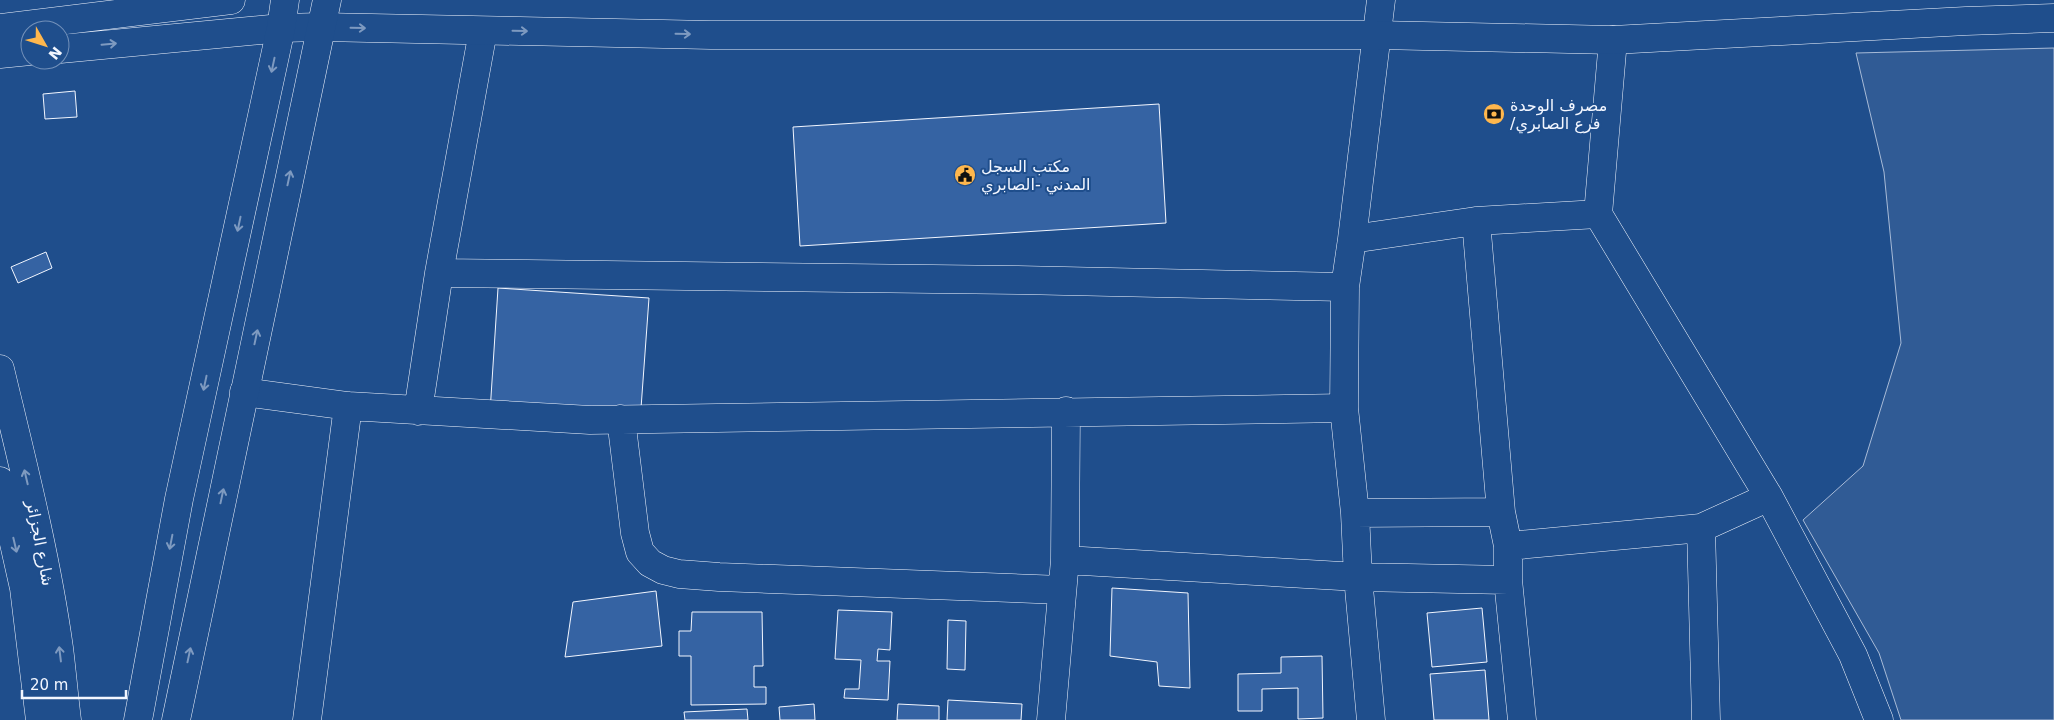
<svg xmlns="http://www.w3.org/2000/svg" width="2054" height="720" font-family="'DejaVu Sans',Vazirmatn,sans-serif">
	<rect width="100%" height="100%" fill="#1f4e8c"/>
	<path fill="#305b95" stroke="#a8bbd7" d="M 2054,48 L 2054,720 L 1901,720 L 1879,653 L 1803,520 L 1863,466 L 1901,343 L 1884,172 L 1856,53 Z"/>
	<path fill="#3563a3" stroke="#f2f6ff" d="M 75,91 L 77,117 L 45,119 L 43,94 Z
		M 1159,104 L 1166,223 L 800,246 L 793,127 Z
		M 46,252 L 52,268 L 18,283 L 11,267 Z
		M 498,288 L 649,298 L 640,422 L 490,412 Z
		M 1112,588 L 1188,593 L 1190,688 L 1159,686 L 1157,662 L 1110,656 Z
		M 656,591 L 662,646 L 565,657 L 573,602 Z
		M 1482,608 L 1487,662 L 1432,667 L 1427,613 Z
		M 838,610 L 892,612 L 890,650 L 878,649 L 877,661 L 890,661 L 888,700 L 844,698 L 845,689 L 859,689 L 861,660 L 835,659 Z
		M 692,612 L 762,612 L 763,666 L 754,666 L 754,687 L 766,687 L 766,704 L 691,705 L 691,656 L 679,656 L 679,631 L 691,631 Z
		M 948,620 L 966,621 L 965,670 L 947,669 Z
		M 1322,656 L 1323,718 L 1298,719 L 1298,688 L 1262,689 L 1262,711 L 1238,711 L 1238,674 L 1281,673 L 1281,657 Z
		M 1485,670 L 1489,720 L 1434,720 L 1430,674 Z
		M 948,700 L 1022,704 L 1021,720 L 947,720 Z
		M 814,704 L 815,720 L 780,720 L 779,707 Z
		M 898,704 L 939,706 L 939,720 L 897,720 Z
		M 747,709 L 748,720 L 685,720 L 684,712 Z"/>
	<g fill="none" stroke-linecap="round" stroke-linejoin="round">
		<g stroke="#f2f6ff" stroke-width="29">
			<path id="street" d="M 1613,40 L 1598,214 L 1769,497 L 1853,655 L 1879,720
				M 1476,221 L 1501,512 L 1508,546 L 1508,580 L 1522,720
				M 1352,239 L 1381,0
				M 439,273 L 1018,280 L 1345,287 L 1352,239 L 1476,221 L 1598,214
				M 1345,287 L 1344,408 L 1355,513 L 1358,577 L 1371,720
				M 244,392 L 348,406 L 590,420 L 1344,408
				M 418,411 L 439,273 L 483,31
				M 621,419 L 635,533 L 640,552 L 650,563 L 663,570 L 679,574 L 719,577 L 1062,590
				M 1355,513 L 1501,512
				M 1701,528 L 1706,720
				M 1508,546 L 1701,528 L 1769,497
				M 1065,560 L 1358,577 L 1508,580
				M 307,720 L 348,406
				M 1051,720 L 1065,560 L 1066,411"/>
		</g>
		<g stroke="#f2f6ff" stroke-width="29">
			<path id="secondary" d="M 0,28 L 231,0
				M 60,49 L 281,28 L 321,27 L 711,35 L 1377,35 L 1613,40 L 1966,21 L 2054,18
				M 0,54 L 30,51"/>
		</g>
		<g stroke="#f2f6ff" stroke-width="29">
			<path id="primary" d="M 0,369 C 22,461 46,554 59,648 C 62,672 64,696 67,720
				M 0,481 L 24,588 L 40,720
				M 138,720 L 179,499 L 281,28 L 285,0
				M 176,720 L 327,0"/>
		</g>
		<use href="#street" stroke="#1f4e8c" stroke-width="28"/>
		<use href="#secondary" stroke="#1f4e8c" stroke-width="28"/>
		<use href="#primary" stroke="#1f4e8c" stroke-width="28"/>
	</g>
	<defs><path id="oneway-shaft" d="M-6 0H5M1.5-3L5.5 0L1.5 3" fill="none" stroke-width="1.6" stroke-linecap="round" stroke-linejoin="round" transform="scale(1.25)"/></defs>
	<g stroke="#7e9ac0">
		<use href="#oneway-shaft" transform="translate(358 28) rotate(1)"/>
		<use href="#oneway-shaft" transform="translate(520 31) rotate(1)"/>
		<use href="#oneway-shaft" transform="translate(683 34) rotate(1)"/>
		<use href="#oneway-shaft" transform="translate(109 44) rotate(-5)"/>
		<use href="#oneway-shaft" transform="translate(273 65) rotate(102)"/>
		<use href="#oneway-shaft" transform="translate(289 178) rotate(-78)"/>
		<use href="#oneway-shaft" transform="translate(239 224) rotate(102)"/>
		<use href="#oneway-shaft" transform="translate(256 337) rotate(-78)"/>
		<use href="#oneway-shaft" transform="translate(205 383) rotate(102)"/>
		<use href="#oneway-shaft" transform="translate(26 477) rotate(-103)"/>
		<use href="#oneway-shaft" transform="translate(222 496) rotate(-78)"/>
		<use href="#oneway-shaft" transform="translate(171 542) rotate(101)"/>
		<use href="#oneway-shaft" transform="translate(15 545) rotate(77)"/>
		<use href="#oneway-shaft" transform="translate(60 654) rotate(-97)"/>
		<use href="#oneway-shaft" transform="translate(189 655) rotate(-78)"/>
	</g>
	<defs>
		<g id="bank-disc" transform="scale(1.125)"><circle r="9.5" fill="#ffb74d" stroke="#1f4e8c"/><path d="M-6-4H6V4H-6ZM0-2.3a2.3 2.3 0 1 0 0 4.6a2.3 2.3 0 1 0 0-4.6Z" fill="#111"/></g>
		<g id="civic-disc" transform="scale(1.125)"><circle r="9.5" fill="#ffb74d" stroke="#1f4e8c"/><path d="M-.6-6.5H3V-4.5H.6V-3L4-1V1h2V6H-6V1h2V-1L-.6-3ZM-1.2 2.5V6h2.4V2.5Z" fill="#111"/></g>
	</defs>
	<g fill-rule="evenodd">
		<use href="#bank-disc" x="1494" y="114"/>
		<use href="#civic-disc" x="965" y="175"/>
	</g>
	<g text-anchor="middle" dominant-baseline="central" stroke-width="4" stroke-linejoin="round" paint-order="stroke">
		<g font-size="16" fill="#f2f6ff" stroke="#1f4e8c" text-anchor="start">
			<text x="1510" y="105">مصرف الوحدة<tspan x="1510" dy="18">/فرع الصابري</tspan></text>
			<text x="981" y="166">مكتب السجل<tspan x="981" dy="18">المدني -الصابري</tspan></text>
		</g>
		<g font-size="16" fill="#f2f6ff" stroke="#1f4e8c">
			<text transform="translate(40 543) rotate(79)">شارع الجزائر</text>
		</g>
	</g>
	<g transform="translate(45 45) rotate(129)"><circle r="24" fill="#1f4e8c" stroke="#7391ba"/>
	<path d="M0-4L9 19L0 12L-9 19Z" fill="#ffb74d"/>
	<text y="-8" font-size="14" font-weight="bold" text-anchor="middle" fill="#f2f6ff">N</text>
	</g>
	<path d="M22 690v8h104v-8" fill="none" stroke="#f2f6ff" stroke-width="2.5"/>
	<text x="30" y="690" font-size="15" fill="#f2f6ff" stroke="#1f4e8c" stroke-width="4" paint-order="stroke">20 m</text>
</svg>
